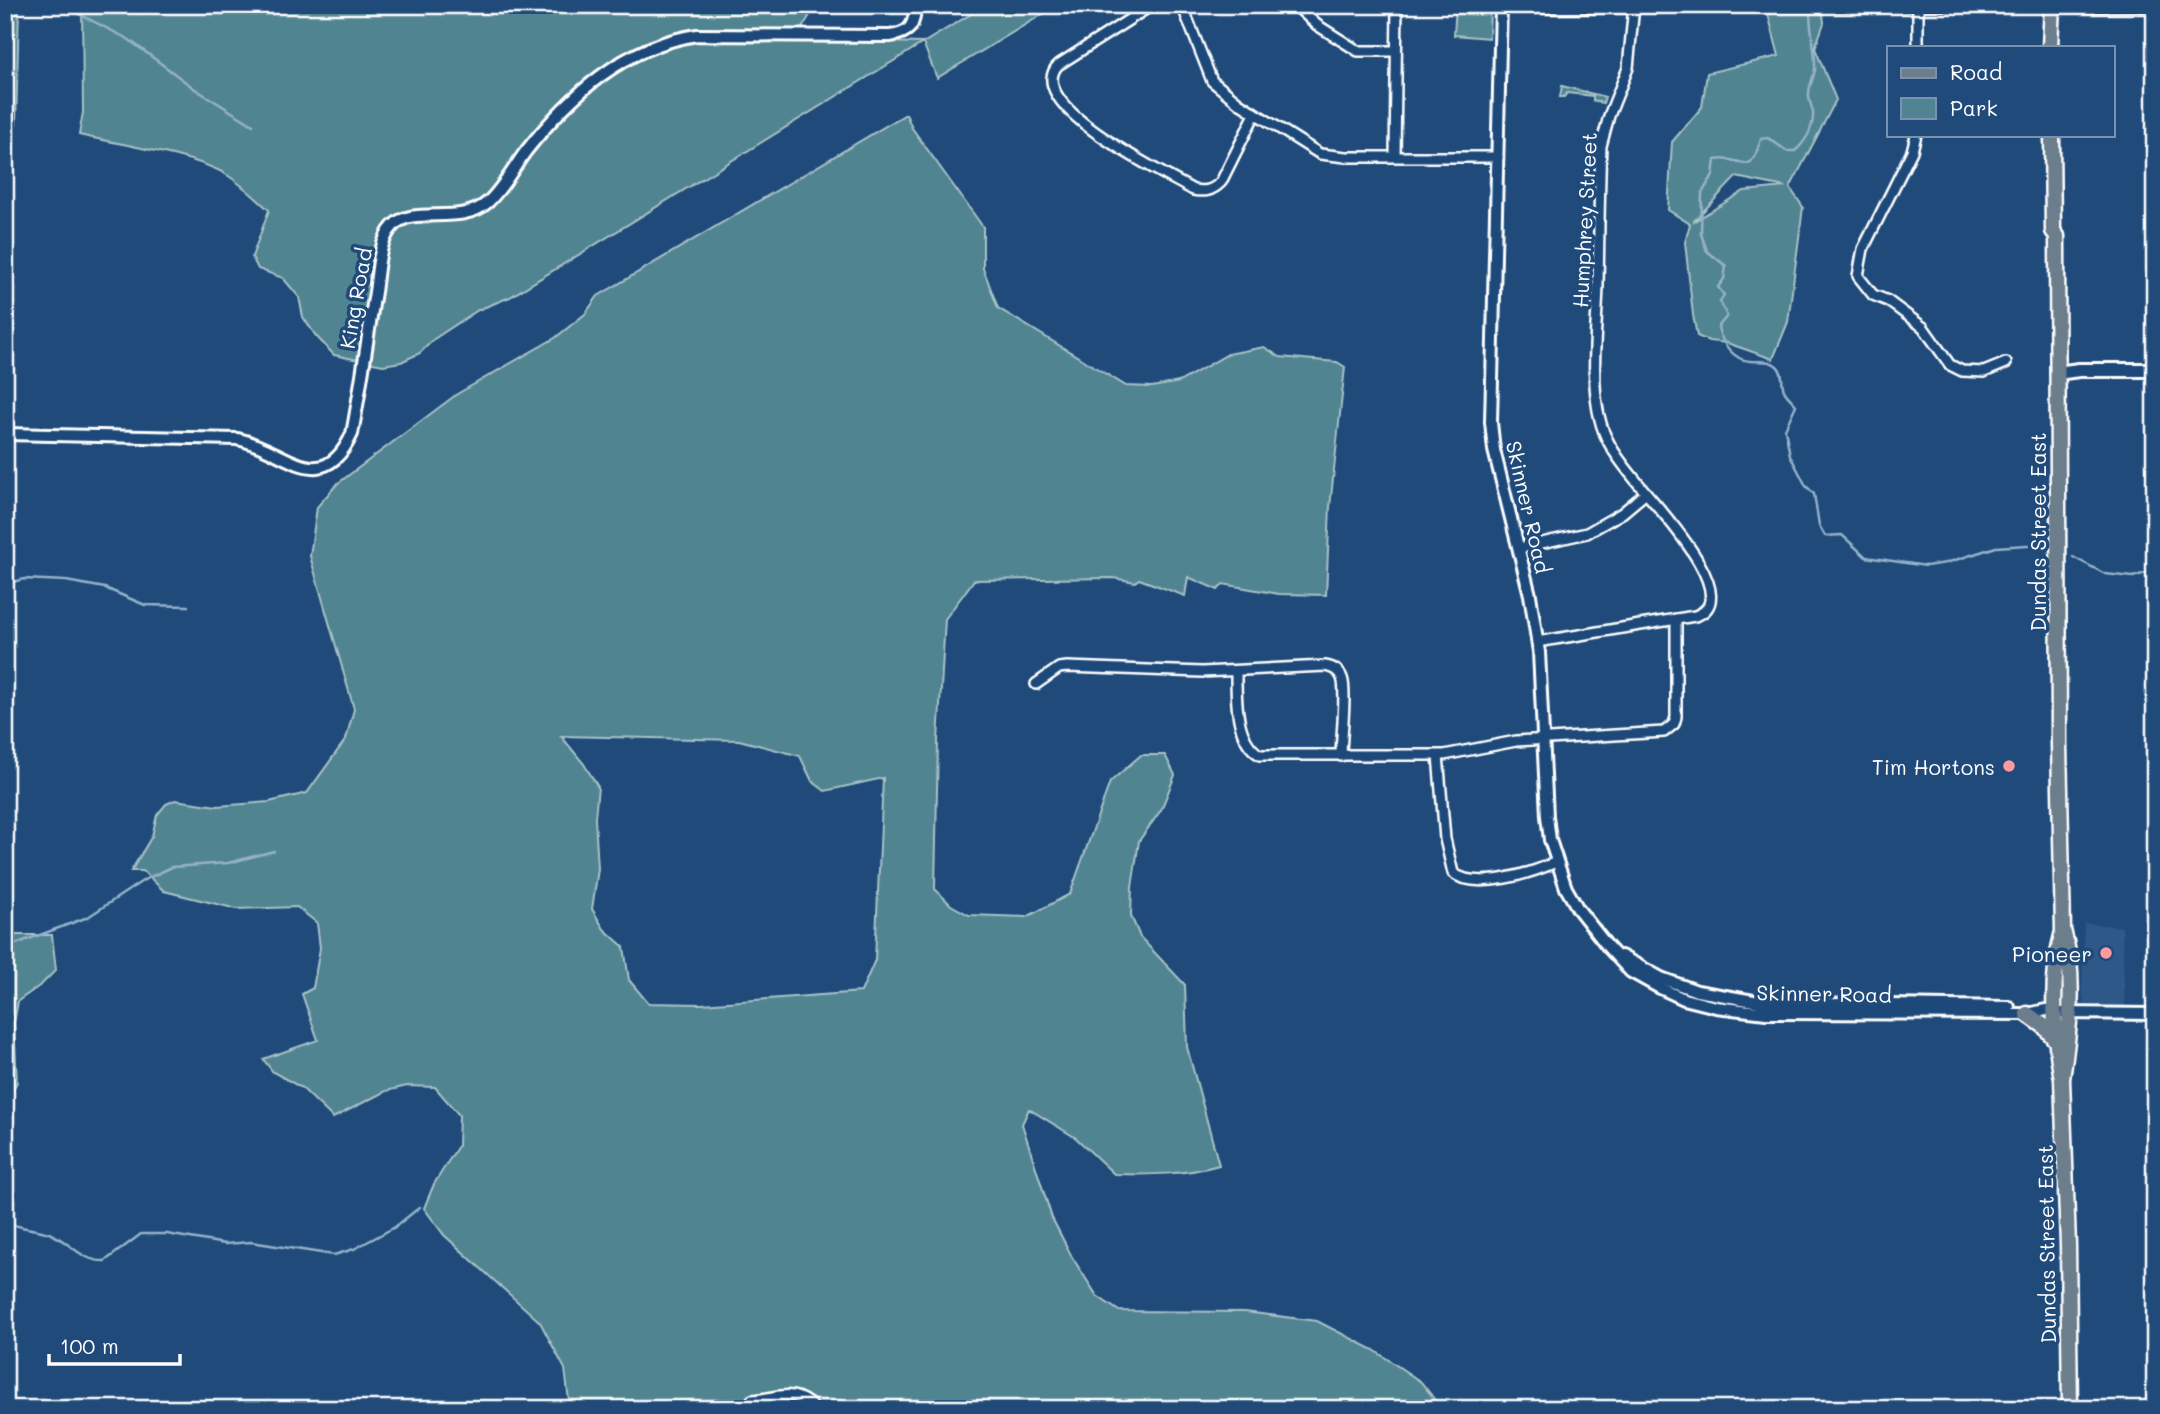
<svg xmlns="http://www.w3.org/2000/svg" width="2160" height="1414" font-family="Mali,sans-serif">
	<rect width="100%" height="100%" fill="#1f4a7a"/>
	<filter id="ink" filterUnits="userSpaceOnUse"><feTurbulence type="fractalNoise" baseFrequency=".0143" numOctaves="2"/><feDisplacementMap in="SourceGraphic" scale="14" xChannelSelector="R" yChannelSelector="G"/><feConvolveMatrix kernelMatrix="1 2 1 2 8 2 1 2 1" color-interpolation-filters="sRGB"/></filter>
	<g filter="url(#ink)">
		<path fill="#2f5887" d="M 2084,923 L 2122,927 L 2125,1007 L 2084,1004 L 2082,989 Z"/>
		<path fill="#518491" stroke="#a8c2c8" stroke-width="2" fill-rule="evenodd" d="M 5,5 L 19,5 L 16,126 L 5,127 Z
			M 82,5 L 816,5 L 795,40 L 923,43 L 986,5 L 1058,5 L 937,78 L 923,43 L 510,297 L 478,310 L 434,339 L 420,353 L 401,362 L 383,365 L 334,355 L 316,336 L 303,317 L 299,297 L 283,278 L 258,269 L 252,257 L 269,210 C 255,198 243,185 227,175 C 194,155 118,144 79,135 L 83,112 Z
			M 1456,5 L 1490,5 L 1489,38 L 1454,35 Z
			M 1769,5 L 1822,5 L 1824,23 L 1815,48 L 1836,100 L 1790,188 L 1803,207 L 1788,322 L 1773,359 L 1727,343 L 1709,341 L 1697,336 L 1693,315 L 1685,242 L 1690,224 L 1668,210 L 1672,142 L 1702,107 L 1707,73 L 1779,56 L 1768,14 ZM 1736,177 L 1785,187 L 1744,191 L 1693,222 Z
			M 1562,86 L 1605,97 L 1603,103 L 1593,101 L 1593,96 L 1567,93 L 1564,97 L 1560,97 Z
			M 906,114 L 912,128 L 983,227 L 983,268 L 998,308 L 1126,386 L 1152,387 L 1179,382 L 1228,354 L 1264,347 L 1280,357 L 1337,362 L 1345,367 L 1330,507 L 1326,595 L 1279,594 L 1223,584 L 1218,590 L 1188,577 L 1185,596 L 1139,579 L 1135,582 L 1113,578 L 974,580 L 945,619 L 938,741 L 935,889 L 951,905 L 969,915 L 1027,917 L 1070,894 L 1110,782 L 1141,755 L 1165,755 L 1175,775 L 1161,810 L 1139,841 L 1132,887 L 1131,916 L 1140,937 L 1185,985 L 1187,1047 L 1219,1165 C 1185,1175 1149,1175 1114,1174 L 1076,1138 L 1029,1109 L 1022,1124 L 1052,1218 L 1072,1257 L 1097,1296 L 1119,1311 L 1245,1312 L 1317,1321 L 1374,1350 L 1421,1382 L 1442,1409 L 570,1409 L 565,1369 L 540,1322 L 444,1235 L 424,1208 L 434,1184 L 458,1146 L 459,1115 L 435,1087 L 407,1086 L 386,1091 L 333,1118 L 302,1088 L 273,1072 L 263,1059 L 318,1040 L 302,994 L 313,988 L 320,948 L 317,923 L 297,907 L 237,909 L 164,891 L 143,871 L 131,871 L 152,836 L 157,815 L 166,804 L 175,800 L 217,806 L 269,802 L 307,793 L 346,739 L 354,709 L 310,556 L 317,507 L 337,484 L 457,394 L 555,338 L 585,314 L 598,296 ZM 561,736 L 739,740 L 800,756 L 812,781 L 825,791 L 883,778 L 875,960 L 861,992 L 701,1004 L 648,1003 L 629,980 L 624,947 L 604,929 L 592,909 L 598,869 L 595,818 L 598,787 L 584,764 Z
			M 5,935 L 52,935 L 56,970 L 42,984 L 18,1001 L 14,1023 L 17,1082 L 10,1095 L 5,1095 Z"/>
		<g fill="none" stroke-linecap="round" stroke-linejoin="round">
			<path stroke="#95b2ca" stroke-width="2.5" d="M 61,5 L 128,39 L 195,89 L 253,125
				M 1810,8 C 1809,28 1816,48 1815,69 C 1814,78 1808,87 1809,96 C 1809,101 1812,107 1813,112 C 1814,127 1806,141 1795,151 L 1787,151 L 1768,138 L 1761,139 C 1748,182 1746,154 1715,160 L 1713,175 L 1702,193 L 1701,234 L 1707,251 L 1726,266 L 1724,279 L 1718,287 L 1724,295 L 1720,302 L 1727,316 L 1718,327 C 1721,342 1733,360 1750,361 C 1760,362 1770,359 1777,366 C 1785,373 1780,385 1785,392 C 1788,397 1793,401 1796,405 L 1785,429 L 1790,455 L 1806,486 L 1814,494 L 1819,525 L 1825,536 L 1842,535 L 1866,557 L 1926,566 L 1946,563 L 1996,547 L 2042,544
				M 2073,557 L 2105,574 L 2133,577 L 2155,570
				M 5,584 L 24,579 L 66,581 L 105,588 L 145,605 L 188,606
				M 5,948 L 88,917 L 144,880 L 172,867 L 228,863 L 274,851
				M 5,1221 C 18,1229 35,1228 49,1233 C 68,1240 81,1262 105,1261 L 141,1234 L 167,1234 L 225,1244 L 251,1242 L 334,1255 L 354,1249 L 395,1227 L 420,1207"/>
			<g stroke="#fff" stroke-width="14">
				<path id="minor" d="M 1152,5 L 1058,65 C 1021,105 1166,174 1193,190 C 1205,192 1212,191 1221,182 L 1255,114
					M 1182,5 L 1212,81 L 1239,103 L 1320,154 L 1346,157 L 1498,157
					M 1295,5 L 1317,25 L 1358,51 L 1396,51
					M 1918,5 L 1918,47
					M 2050,5 L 2080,7 L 2155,6
					M 1501,8 L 1969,5
					M 1916,135 L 1912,151 L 1863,249 L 1858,276 L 1873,295 L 1888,301 L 1923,327 L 1950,365 L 1962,371 L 1984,372 L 2006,363
					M 1395,157 L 1397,5
					M 1519,548 L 1587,533 L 1622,513 L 1646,493
					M 1537,642 L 1695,616 C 1744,601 1663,513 1647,494 C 1634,478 1619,462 1609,443 C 1586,402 1597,331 1598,285 C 1599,239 1599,192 1601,146 L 1609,116 L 1628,68 L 1634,5
					M 1236,671 C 1236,697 1235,741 1260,755 L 1444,755 L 1516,741 L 1664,732 L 1674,724 L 1676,717 L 1676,619
					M 1036,684 L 1059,668 L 1067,667 L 1202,672 L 1325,666 C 1332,667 1339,670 1342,678 C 1347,690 1341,740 1341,756
					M 1438,755 L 1445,839 L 1453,873 C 1476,891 1532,873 1556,862
					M 752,1400 C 780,1398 792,1387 815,1409"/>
			</g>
			<g stroke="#fff" stroke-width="16">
				<path id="tertiary" d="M 1501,5 L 1491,422 L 1494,450 L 1530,595 L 1539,652 L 1547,816 L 1550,840 L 1566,888 L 1578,909 L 1608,947 L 1631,972 L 1658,987 L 1684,999 L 1716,1007 L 1766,1013 L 2027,1014 L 2046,1010
					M 5,434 L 237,439 C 283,447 321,501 352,434 C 361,387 367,340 375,292 C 378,273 378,242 393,226 C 413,204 460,227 488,202 C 503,188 514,167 526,151 C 571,94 624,46 697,35 L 890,36 C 910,33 915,26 915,5
					M 1621,956 L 1661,978 L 1697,991 L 1765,1003 L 2009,1007
					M 2063,1013 L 2155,1014"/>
			</g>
			<g stroke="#fff" stroke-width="18">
				<path id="secondary" d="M 2057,373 L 2079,370 L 2155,370"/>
			</g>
			<g stroke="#fff" stroke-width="19">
				<path id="primary" d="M 2050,47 L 2052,5
					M 2052,135 L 2053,231 L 2057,236 L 2059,744 L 2063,930 C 2077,977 2069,1030 2062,1079
					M 2063,931 C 2050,978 2053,1031 2062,1079 L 2068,1245 L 2070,1409
					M 2027,1014 L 2044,1026 L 2057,1042"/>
			</g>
			<use href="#minor" stroke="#1f4a7a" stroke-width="9"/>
			<use href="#tertiary" stroke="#1f4a7a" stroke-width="10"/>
			<use href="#secondary" stroke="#1f4a7a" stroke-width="12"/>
			<use href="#primary" stroke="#6c7d8b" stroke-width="14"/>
		</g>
	</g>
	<g fill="#ff9aa2" stroke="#1f4a7a" stroke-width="2.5">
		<circle cx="2009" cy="766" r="7"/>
		<circle cx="2106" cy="953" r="7"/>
	</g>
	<g text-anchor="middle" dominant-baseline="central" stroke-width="7" stroke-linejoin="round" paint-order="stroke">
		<g font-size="21" fill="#fff" stroke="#1f4a7a">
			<text transform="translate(1584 220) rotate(-87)">Humphrey Street</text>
			<text transform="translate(355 298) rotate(-80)">King Road</text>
			<text transform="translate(1529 507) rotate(77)">Skinner Road</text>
			<text transform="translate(2037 532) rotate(-90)">Dundas Street East</text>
			<text transform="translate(1824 993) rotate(1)">Skinner Road</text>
			<text transform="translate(2046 1244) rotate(-91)">Dundas Street East</text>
		</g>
		<g font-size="21" fill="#fff" stroke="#1f4a7a" text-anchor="end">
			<text x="1995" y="766">Tim Hortons</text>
			<text x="2092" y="953">Pioneer</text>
		</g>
	</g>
	<rect width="2160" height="1414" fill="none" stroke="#1f4a7a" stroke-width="28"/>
	<rect x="14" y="14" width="2132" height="1386" fill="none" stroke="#fff" stroke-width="2.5" filter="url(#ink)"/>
	<rect x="1887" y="46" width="228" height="91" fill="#1f4a7a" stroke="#7992af" stroke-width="2"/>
	<rect x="1901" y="68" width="35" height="10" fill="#6c7d8b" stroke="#7992af" stroke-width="2"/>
	<text x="1950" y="80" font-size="21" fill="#ffffff">Road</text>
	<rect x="1901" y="98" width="35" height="21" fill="#518491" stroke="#7992af" stroke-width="2"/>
	<text x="1950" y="116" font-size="21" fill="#ffffff">Park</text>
	<path d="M49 1354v10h131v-10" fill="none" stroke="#ffffff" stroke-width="3.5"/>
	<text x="60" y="1354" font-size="21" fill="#ffffff" stroke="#1f4a7a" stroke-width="5" paint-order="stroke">100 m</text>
</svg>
